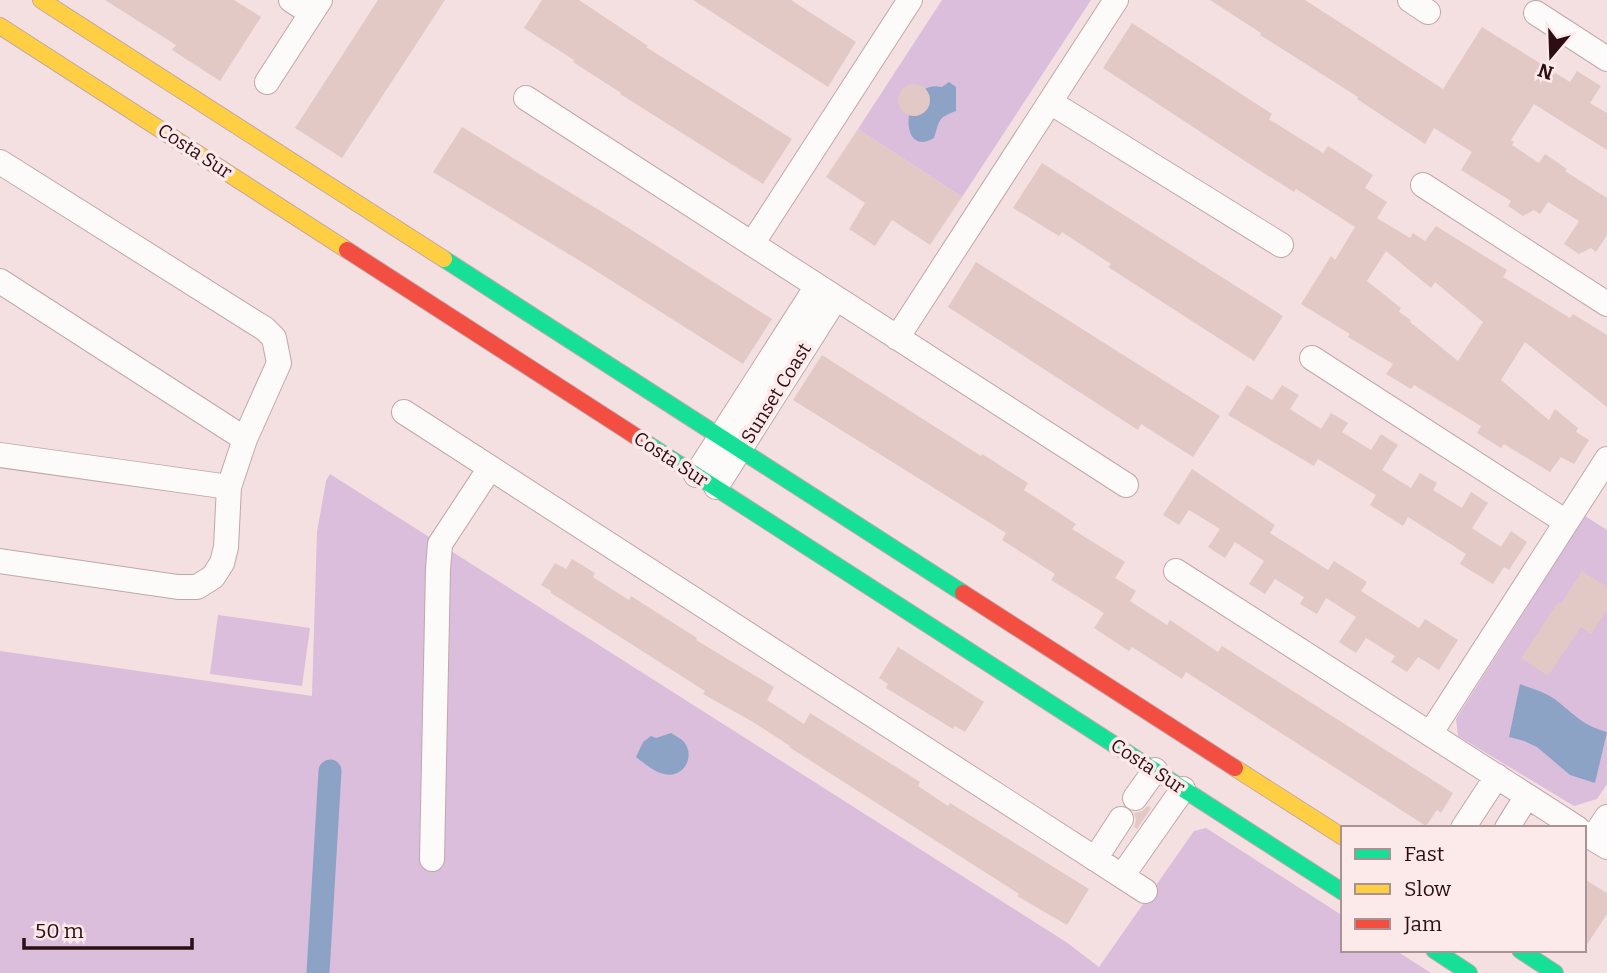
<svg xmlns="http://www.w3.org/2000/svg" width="1607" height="973" font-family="Bitter,serif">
	<rect width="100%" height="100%" fill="#f4dfe1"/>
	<path fill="#dbbddc" d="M 942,0 L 1091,0 L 962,197 L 858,129 Z
		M 330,474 L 1066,942 L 1099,967 L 1194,831 L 1206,828 L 1343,916 L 1343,950 L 1395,950 L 1431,973 L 0,973 L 0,651 L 312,696 L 317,532 L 326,481 Z
		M 1585,516 L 1607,530 L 1607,784 L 1597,799 L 1574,806 L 1458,736 L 1456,719 Z
		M 218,615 L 310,628 L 302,686 L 210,674 Z"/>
	<path fill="#8da3c6" d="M 949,82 L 956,87 L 956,111 C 937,118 940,120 934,138 C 896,161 902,77 942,87 Z
		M 1520,684 C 1532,689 1545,692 1556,700 C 1575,715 1582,725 1607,732 L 1595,783 L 1570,775 L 1537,747 L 1524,741 L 1509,737 Z
		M 671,733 C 675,736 681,738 684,742 C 696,757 683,779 664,774 C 654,772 644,763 636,757 L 643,742 L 651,736 L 656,738 Z"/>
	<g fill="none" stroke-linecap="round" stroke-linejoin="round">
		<path stroke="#8da3c6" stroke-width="23" d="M 318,973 L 330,771"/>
	</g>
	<path fill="#e2c9c6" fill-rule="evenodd" d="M 105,0 L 234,0 L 261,17 L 220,81 L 172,50 L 176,45 Z
		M 378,0 L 445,0 L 342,158 L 295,128 Z
		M 542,0 L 579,0 L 648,46 L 646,47 L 792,139 L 763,184 L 620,94 L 621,93 L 573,62 L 574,60 L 524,28 Z
		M 693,0 L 791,0 L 856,42 L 828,87 Z
		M 1210,0 L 1305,0 L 1443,89 L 1482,27 L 1570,82 L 1577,71 L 1601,86 L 1590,103 L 1607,113 L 1607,150 L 1534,104 L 1511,140 L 1514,142 L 1512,145 L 1539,163 L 1545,154 L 1567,169 L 1565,171 L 1607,198 L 1607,235 L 1596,252 L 1591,248 L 1579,254 L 1564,244 L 1579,221 L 1548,202 L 1540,214 L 1534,210 L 1523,216 L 1508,206 L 1511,201 L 1461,170 L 1472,152 L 1434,128 L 1425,144 L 1357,99 L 1358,97 L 1260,35 L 1261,33 Z
		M 1132,23 L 1272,114 L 1269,119 L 1323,153 L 1328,146 L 1373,175 L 1365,188 L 1387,202 L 1377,218 L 1410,238 L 1413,233 L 1425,241 L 1436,226 L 1507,270 L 1503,277 L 1570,318 L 1573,314 L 1607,335 L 1607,407 L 1525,342 L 1501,380 L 1549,420 L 1555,409 L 1578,428 L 1576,432 L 1589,440 L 1574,464 L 1561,457 L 1550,472 L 1504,444 L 1501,448 L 1477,433 L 1481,426 L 1414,385 L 1411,389 L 1386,374 L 1393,364 L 1348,337 L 1350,334 L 1301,304 L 1331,256 L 1335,260 L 1355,227 L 1296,189 L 1294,192 L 1248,163 L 1103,68 ZM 1386,251 L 1431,288 L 1435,282 L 1483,322 L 1458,361 L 1410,322 L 1411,320 L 1399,312 L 1401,308 L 1367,281 Z
		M898 100a16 16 0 1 1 32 0a16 16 0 1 1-32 0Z
		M 462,127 L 622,224 L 772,319 L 743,364 L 585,264 L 433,172 Z
		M 858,129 L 962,197 L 930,245 L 892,220 L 875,246 L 849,229 L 865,203 L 826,177 Z
		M 1042,163 L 1283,316 L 1254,361 L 1108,267 L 1111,264 L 1062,232 L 1059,236 L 1013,208 Z
		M 976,262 L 1220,416 L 1193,457 L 1141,424 L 1138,430 L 948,307 Z
		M 822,355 L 981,456 L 982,454 L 1028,483 L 1024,490 L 1076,524 L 1072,529 L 1125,562 L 1115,578 L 1136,591 L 1130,601 L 1167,625 L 1170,620 L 1218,652 L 1222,646 L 1453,793 L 1441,813 L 1437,810 L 1426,826 L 1186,672 L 1182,679 L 1132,647 L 1129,651 L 1094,628 L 1104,613 L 1051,580 L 1055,574 L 1002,540 L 1006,533 L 793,400 Z
		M 1247,385 L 1272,400 L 1282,385 L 1299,395 L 1290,409 L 1321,429 L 1331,413 L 1348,423 L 1342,432 L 1371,450 L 1381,434 L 1398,445 L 1382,470 L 1411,488 L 1420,473 L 1437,483 L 1433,490 L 1462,508 L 1471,492 L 1488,503 L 1472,528 L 1501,547 L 1511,531 L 1527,542 L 1509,570 L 1504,567 L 1493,584 L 1460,564 L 1466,554 L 1408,517 L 1403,526 L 1370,505 L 1376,495 L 1318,459 L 1314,466 L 1228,415 Z
		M 1192,469 L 1275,525 L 1270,533 L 1328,570 L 1334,561 L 1367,582 L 1361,591 L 1419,628 L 1425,619 L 1458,640 L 1439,670 L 1418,657 L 1407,672 L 1391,662 L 1395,656 L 1366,638 L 1356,653 L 1339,642 L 1356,617 L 1326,598 L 1317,614 L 1300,604 L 1304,597 L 1275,579 L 1265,594 L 1249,584 L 1264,561 L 1235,542 L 1225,558 L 1208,547 L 1220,529 L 1189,510 L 1179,525 L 1163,515 Z
		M 572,559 L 595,573 L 593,577 L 613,590 L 629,600 L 631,596 L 697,638 L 696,640 L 774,687 L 767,700 L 804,724 L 810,713 L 920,782 L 918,786 L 948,806 L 950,803 L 1089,889 L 1067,925 L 1017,896 L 1019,894 L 789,747 L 790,746 L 753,722 L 703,694 L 705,691 L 551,593 L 551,591 L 541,585 L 555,563 L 566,569 Z
		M 1582,571 L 1607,587 L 1607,610 L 1591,634 L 1581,627 L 1548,676 L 1521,658 L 1558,602 L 1561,604 Z
		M 898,647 L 984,702 L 965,732 L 955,726 L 953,729 L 886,688 L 888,684 L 879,678 Z
		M 1148,806 L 1151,808 L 1137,829 L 1134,827 L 1136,820 L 1134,813 L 1142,811 Z
		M 1584,879 L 1607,893 L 1607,914 L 1584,949 Z"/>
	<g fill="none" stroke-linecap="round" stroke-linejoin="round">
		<g stroke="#c0a8aa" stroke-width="26">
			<path id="street" d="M 291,0 L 311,13
				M 1410,0 L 1428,12
				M 1536,13 L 1607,59
				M 267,82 L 320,0
				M 526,98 L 1126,485
				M 1050,102 L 1281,245
				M 0,162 L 265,329 L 274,338 L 279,363 L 245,439 L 229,487 L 226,547 L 222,563 L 213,577 L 197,587 L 178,587 L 0,561
				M 1423,185 L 1607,304
				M 752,244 L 910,0
				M 0,281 L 245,439
				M 897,338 L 1116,0
				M 1312,358 L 1566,522
				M 404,412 L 1145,891
				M 0,455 L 229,487
				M 696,475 L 817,286
				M 716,487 L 836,298
				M 1176,571 L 1577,828
				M 1430,734 L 1607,459
				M 1135,798 L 1155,770
				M 1463,828 L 1497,776
				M 1507,828 L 1527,796
				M 1584,833 L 1607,847
				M 1593,838 L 1607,817
				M 432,859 L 438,569 L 440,544 L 490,468
				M 1095,859 L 1121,819
				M 1122,876 L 1183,789"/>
		</g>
		<g stroke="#c0a8aa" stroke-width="18">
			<path id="fast" d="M 444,259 L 963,593
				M 640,439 L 1343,892
				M 1434,950 L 1469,973
				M 1520,950 L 1555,973"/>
		</g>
		<g stroke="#c0a8aa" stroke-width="18">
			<path id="slow" d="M 41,0 L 444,259
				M 0,26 L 347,250
				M 1235,768 L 1343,837"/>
		</g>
		<g stroke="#c0a8aa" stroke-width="18">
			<path id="jam" d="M 347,250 L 640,439
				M 963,593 L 1235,768"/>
		</g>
		<use href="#street" stroke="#fdfafa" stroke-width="24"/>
		<use href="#fast" stroke="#16e098" stroke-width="16"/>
		<use href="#slow" stroke="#ffcf43" stroke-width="16"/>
		<use href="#jam" stroke="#f24e42" stroke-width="16"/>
	</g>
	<g text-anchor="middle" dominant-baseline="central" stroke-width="7" stroke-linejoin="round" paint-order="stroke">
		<g font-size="19" fill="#2d0e12" stroke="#fce9ea">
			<text transform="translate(195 151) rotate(33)">Costa Sur</text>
			<text transform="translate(776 393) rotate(-58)">Sunset Coast</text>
			<text transform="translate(671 459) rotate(33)">Costa Sur</text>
			<text transform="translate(1148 766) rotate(33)">Costa Sur</text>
		</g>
	</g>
	<rect x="1341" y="826" width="245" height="126" fill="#fce9ea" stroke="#a99194" stroke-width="2"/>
	<rect x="1355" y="849" width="35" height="10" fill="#16e098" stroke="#a99194" stroke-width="2"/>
	<text x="1404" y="861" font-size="21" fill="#2d0e12">Fast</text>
	<rect x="1355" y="884" width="35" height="10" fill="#ffcf43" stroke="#a99194" stroke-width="2"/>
	<text x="1404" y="896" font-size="21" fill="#2d0e12">Slow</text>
	<rect x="1355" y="919" width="35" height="10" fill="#f24e42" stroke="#a99194" stroke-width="2"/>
	<text x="1404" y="931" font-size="21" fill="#2d0e12">Jam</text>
	<g transform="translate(1551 56) rotate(199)" stroke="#fce9ea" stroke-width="5" paint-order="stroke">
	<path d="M0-5L12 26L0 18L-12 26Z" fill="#2d0e12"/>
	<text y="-10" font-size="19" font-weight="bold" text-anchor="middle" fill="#2d0e12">N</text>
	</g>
	<path d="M24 938v10h168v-10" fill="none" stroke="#2d0e12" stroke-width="3.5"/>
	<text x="35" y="938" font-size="21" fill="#2d0e12" stroke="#fce9ea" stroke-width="5" paint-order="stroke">50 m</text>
</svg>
